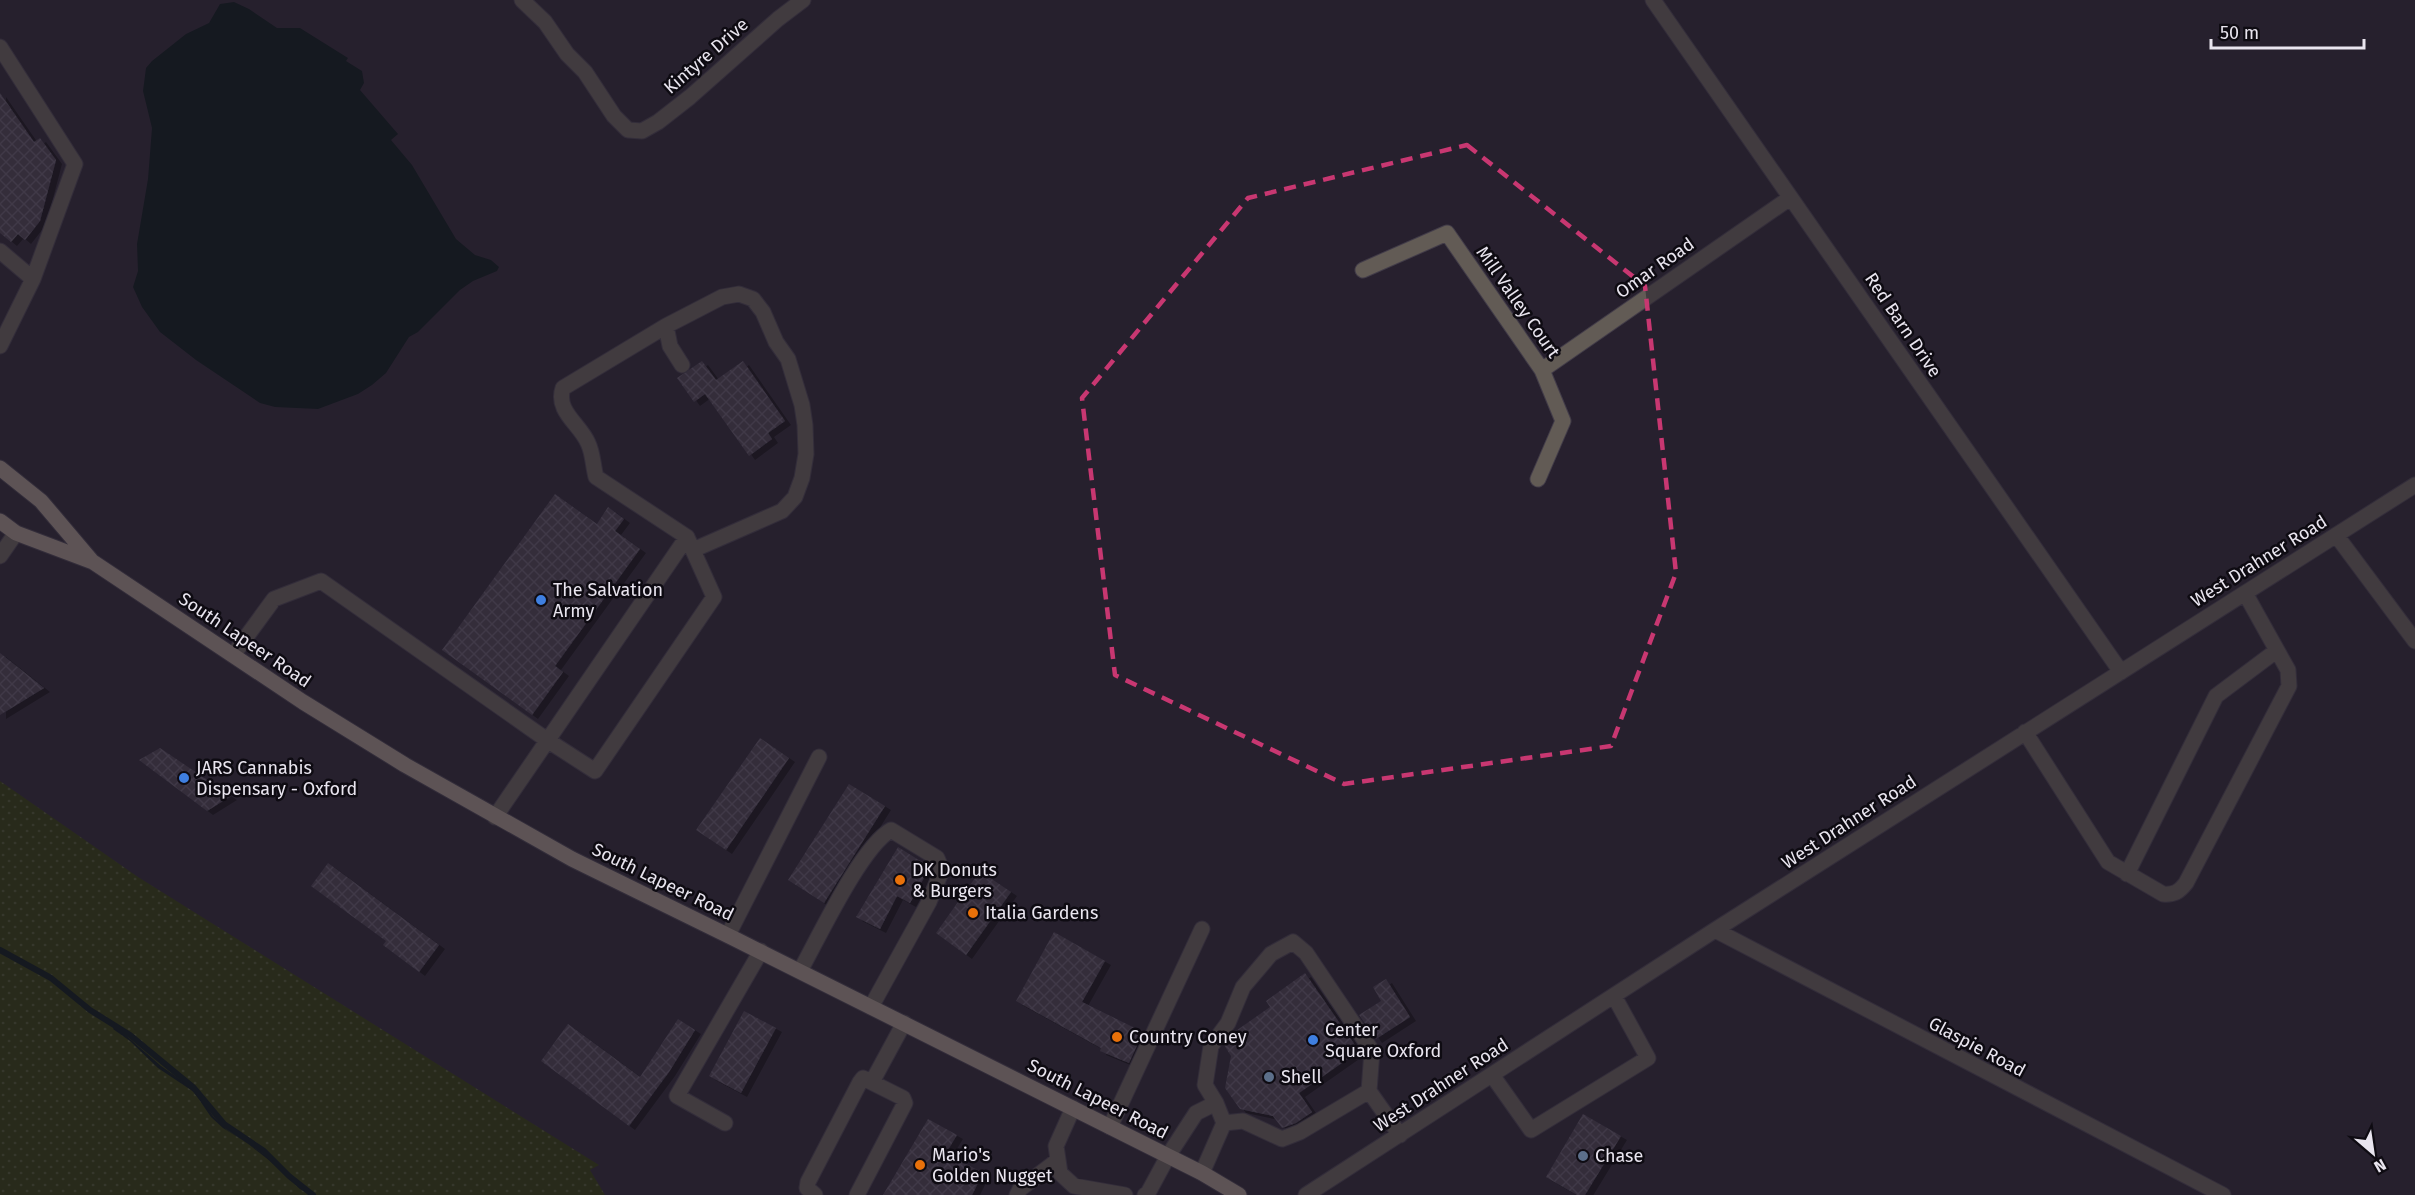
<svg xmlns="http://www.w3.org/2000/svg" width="2415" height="1195" font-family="'Fira Sans',sans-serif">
	<defs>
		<pattern id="grass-dots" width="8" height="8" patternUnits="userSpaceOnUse" patternTransform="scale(1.5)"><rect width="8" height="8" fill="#2a3605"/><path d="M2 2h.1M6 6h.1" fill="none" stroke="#49532a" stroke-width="1.8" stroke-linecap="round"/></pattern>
		<pattern id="building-cross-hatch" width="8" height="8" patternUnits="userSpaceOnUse" patternTransform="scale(1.5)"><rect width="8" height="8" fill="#443c4c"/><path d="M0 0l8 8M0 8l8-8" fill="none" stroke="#5f5866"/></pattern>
		<filter id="shadow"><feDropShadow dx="6" dy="4" stdDeviation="0" flood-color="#0009"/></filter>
	</defs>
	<rect width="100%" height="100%" fill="#27202e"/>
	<path fill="url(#grass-dots)" d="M 0,781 L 138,877 L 599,1165 L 590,1170 L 605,1195 L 0,1195 Z"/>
	<path fill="#021011" d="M 234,2 L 249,9 L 277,28 L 300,28 L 348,58 L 346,61 L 362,71 L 364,83 L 360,90 L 398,134 L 391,140 L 412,165 L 456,239 L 475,255 L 491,260 L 499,267 L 497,271 L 473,281 L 460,290 L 418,332 L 409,337 L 386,373 L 372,385 L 358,394 L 318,409 L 275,407 L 260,403 L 196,360 L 160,332 L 142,307 L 133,287 L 138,271 L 137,244 L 148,179 L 152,128 L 143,91 L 146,68 L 152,61 L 186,34 L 209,23 L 220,4 Z
		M 115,1026 L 161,1066 L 195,1090 L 213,1116 L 227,1130 L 271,1159 L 287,1176 L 312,1195 L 300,1189 L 270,1161 L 247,1143 L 223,1128 L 211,1117 L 194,1092 L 158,1068 L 130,1041 L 113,1029 Z"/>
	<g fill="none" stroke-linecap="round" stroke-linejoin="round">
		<path stroke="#021011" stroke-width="6" d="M 0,950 L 51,978 L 90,1010 L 130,1035 L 193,1087 L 224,1124 L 264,1151 L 289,1176 L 313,1195"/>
	</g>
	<path fill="url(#building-cross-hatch)" filter="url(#shadow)" d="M 0,93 L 34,142 L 40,138 L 56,160 L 40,221 L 25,240 L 18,234 L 11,242 L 0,233 Z
		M 702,361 L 716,380 L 743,361 L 785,421 L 768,433 L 772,439 L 749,456 L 705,394 L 694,402 L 677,378 Z
		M 555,494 L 597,524 L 608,507 L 624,519 L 615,531 L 640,549 L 555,666 L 563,672 L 532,715 L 442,650 Z
		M 0,653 L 44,688 L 0,715 Z
		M 760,738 L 789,758 L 726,850 L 696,830 Z
		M 160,748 L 231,796 L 207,811 L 139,760 Z
		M 849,784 L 885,806 L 824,903 L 788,880 Z
		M 898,847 L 930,867 L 910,903 L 897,896 L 880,929 L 856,917 Z
		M 328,863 L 439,945 L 419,972 L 383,945 L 386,941 L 311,886 Z
		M 980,871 L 1011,892 L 966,955 L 936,933 Z
		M 1054,932 L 1105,961 L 1082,1002 L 1143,1032 L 1129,1063 L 1100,1051 L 1101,1048 L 1016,1001 Z
		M 1305,973 L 1359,1051 L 1299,1093 L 1312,1112 L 1296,1123 L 1282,1128 L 1273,1116 L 1240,1109 L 1225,1088 L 1231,1056 L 1224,1045 L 1233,1033 L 1270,1007 L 1266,1001 Z
		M 1386,979 L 1410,1017 L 1376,1039 L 1359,1015 L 1381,1001 L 1373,987 Z
		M 744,1011 L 776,1028 L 741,1093 L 709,1076 Z
		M 678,1019 L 695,1030 L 669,1072 L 629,1126 L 541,1061 L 568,1024 L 640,1077 Z
		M 1583,1114 L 1621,1136 L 1585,1195 L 1577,1195 L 1546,1177 Z
		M 928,1119 L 957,1135 L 946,1153 L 983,1173 L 972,1195 L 883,1195 Z"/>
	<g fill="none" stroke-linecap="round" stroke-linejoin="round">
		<g stroke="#423c49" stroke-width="17">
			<path id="minor" d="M 522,0 L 545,22 L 567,54 L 585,72 L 614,116 L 628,130 L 642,131 L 658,122 L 690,97 L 778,19 L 803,0
				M 1653,0 L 2121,672
				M 0,47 L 75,164 L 33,279
				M 0,251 L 33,279 L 0,346
				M 1363,270 L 1447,233 L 1542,370 L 1563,421 L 1538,479
				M 682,365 L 670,346 L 666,326 L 722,297 L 739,294 L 753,299 L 763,312 L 776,342 L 788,359 L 802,405 L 805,425 L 806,454 L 802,478 L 795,497 L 782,511 L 693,550
				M 1542,370 L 1790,198
				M 2336,535 L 2415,641
				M 0,556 L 16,533
				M 233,655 L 274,599 L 321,581 L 547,740 L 595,771 L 714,597 L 687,537
				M 2025,732 L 2108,862 L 2163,894 C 2174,895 2179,892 2186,883 L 2289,686 L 2288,670 L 2245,593
				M 495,817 L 687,537 L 596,477 C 593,466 593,453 588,443 C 580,424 555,411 563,388 L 666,326
				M 2127,874 L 2216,696 L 2276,651
				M 1715,930 L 2223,1195
				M 728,935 L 819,757
				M 800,971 C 819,937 861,847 891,830 L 937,858 L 942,870 L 929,902 L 871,1007
				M 1492,1075 L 1531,1130 L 1648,1058 L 1614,996
				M 872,1082 L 904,1023
				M 1073,1108 L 1056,1146 L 1060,1173 L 1074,1186 L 1125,1195
				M 725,1123 L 677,1096 L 761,951
				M 1224,1123 L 1243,1121 L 1282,1139 L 1300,1132 L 1369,1091
				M 1110,1127 L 1202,929
				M 1202,1173 L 1224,1123 L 1216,1103 L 1205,1085 L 1211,1046 L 1228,1023 L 1243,987 L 1271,954 L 1293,942 L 1306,953 L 1372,1051 L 1369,1091 L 1400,1135
				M 815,1195 L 807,1188 L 808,1182 L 860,1082 L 863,1078 L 903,1098 L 905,1103 L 857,1195
				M 1017,1195 L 1020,1189 L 1058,1160
				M 1145,1195 L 1148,1193 L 1168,1156 L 1196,1113 L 1216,1103
				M 1306,1195 L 1715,930 L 2415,485"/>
		</g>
		<g stroke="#423c49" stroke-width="17">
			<path id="major" d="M 0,468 L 41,501 L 91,560
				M 0,521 L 16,533 L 93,562 L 303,702 L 405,765 L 572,859 L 733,938 L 1202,1173 L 1239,1195"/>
		</g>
		<use href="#minor" stroke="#625b55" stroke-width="15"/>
		<use href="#major" stroke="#a09186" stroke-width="15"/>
	</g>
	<path d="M0 0H2415V1195H0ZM 1467,145 L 1645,286 L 1676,573 L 1611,746 L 1344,784 L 1115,675 L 1082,398 L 1248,198 Z" fill="#27202e" fill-opacity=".55" fill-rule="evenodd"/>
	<path fill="none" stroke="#c83771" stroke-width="4.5" stroke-dasharray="12 8" stroke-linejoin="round" d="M 1467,145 L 1645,286 L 1676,573 L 1611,746 L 1344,784 L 1115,675 L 1082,398 L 1248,198 Z"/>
	<g fill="#3f7fe0" stroke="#0e0b12" stroke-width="2">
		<circle cx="541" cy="600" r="6"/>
		<circle cx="184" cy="778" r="6"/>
		<circle cx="1313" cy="1040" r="6"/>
	</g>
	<g fill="#e8710a" stroke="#0e0b12" stroke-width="2">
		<circle cx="900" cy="880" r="6"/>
		<circle cx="973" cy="913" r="6"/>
		<circle cx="1117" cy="1037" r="6"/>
		<circle cx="920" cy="1165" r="6"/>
	</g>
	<g fill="#5c6f8a" stroke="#0e0b12" stroke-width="2">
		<circle cx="1269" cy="1077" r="6"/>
		<circle cx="1583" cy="1156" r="6"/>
	</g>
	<g text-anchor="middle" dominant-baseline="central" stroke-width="5" stroke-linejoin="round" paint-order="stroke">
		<g font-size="18" fill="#e9e5ef" stroke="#0e0b12">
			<text transform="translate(706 56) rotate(-41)">Kintyre Drive</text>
			<text transform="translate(1655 268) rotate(-35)">Omar Road</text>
			<text transform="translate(1518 302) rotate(55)">Mill Valley Court</text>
			<text transform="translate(1903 325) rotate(56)">Red Barn Drive</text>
			<text transform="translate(2259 561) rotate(-32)">West Drahner Road</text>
			<text transform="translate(245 640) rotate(34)">South Lapeer Road</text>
			<text transform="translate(1849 822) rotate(-33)">West Drahner Road</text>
			<text transform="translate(663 882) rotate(26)">South Lapeer Road</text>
			<text transform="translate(1977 1047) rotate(28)">Glaspie Road</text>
			<text transform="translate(1441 1085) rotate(-33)">West Drahner Road</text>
			<text transform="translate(1098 1099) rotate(27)">South Lapeer Road</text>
		</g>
		<g font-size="18" fill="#e9e5ef" stroke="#0e0b12" text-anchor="start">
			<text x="553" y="590">The Salvation<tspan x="553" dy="21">Army</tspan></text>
			<text x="196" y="768">JARS Cannabis<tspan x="196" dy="21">Dispensary - Oxford</tspan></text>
			<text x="912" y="870">DK Donuts<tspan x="912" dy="21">&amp; Burgers</tspan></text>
			<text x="985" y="913">Italia Gardens</text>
			<text x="1325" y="1030">Center<tspan x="1325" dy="21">Square Oxford</tspan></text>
			<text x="1129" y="1037">Country Coney</text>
			<text x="1281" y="1077">Shell</text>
			<text x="932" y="1155">Mario's<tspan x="932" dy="21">Golden Nugget</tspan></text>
			<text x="1595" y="1156">Chase</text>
		</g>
	</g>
	<g transform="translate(2373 1153) rotate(151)" stroke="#0e0b12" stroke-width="4.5" paint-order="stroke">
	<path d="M0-4.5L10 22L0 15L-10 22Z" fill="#e9e5ef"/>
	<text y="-9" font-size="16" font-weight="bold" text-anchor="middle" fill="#e9e5ef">N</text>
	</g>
	<path d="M2211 39v9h153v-9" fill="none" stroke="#e9e5ef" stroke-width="3"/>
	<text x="2220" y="39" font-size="18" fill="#e9e5ef" stroke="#0e0b12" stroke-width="4.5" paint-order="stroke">50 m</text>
</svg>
